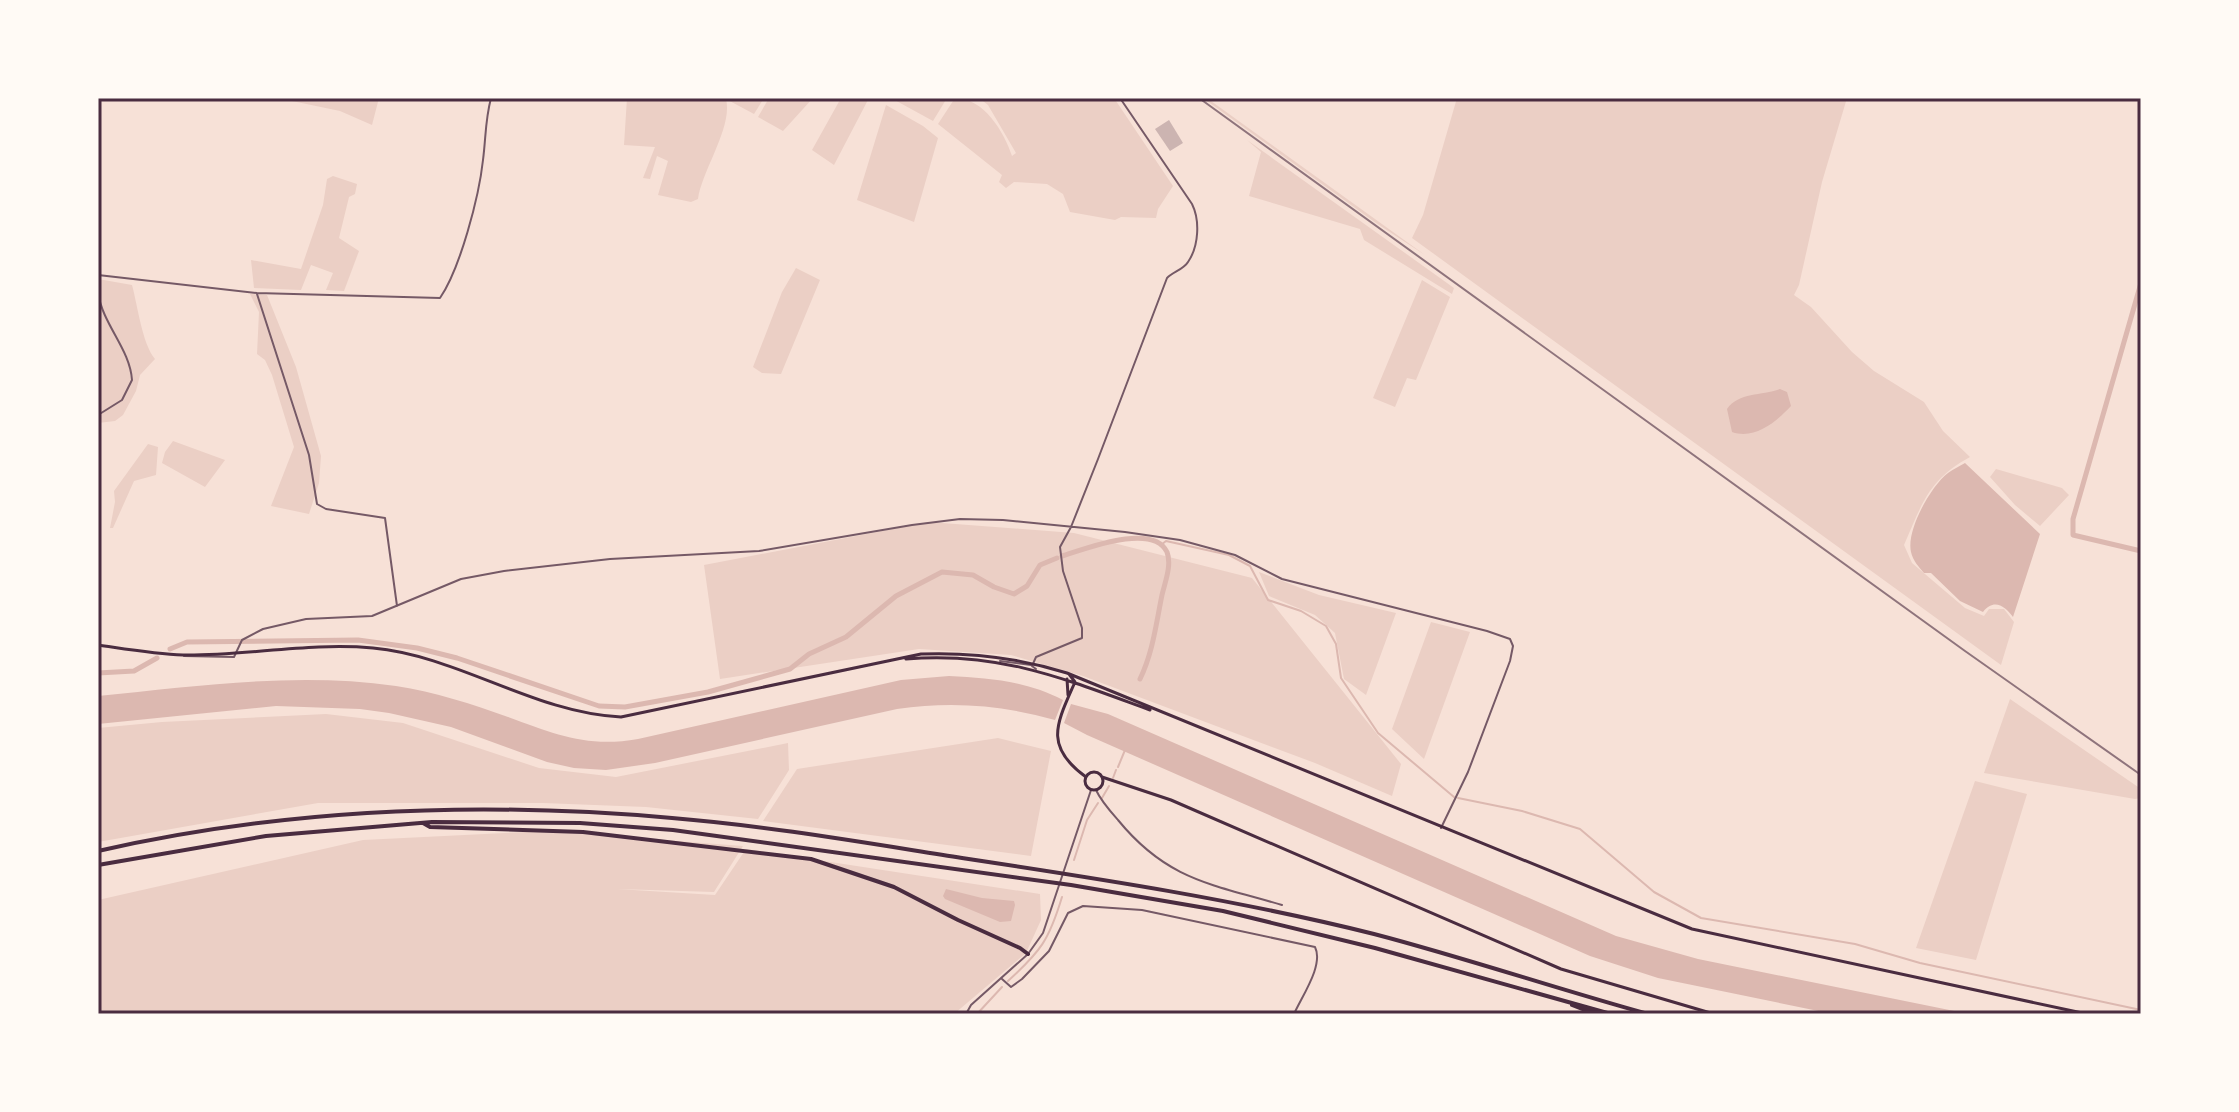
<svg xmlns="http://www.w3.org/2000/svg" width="2239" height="1112" font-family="'Fira Sans Condensed',sans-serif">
	<rect width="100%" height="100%" fill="#f7e1d7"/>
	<path fill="#ebcfc5" d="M 294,98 L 379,98 L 372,125 L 340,111 L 292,101 Z
		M 627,98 L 764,98 L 754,114 L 726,99 C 733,127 702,170 698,199 L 691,202 L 658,195 L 668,161 L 657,156 L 650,179 L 643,178 L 655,147 L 624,145 Z
		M 769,98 L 813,98 L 783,131 L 758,117 Z
		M 841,98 L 869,98 L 834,165 L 812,150 Z
		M 891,98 L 947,98 L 933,121 Z
		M 955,98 C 984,98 1004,132 1012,156 L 1016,153 L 988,105 L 979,98 L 1114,98 L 1173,186 L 1158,209 L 1156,218 L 1121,217 L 1115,220 L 1070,212 L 1063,194 L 1047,184 L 1014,182 L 1006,188 L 999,182 L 1002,175 L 938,124 Z
		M 1203,98 L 1211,101 L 1425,255 L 1376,223 Z
		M 1457,98 L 1847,98 L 1822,182 L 1799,285 L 1794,295 L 1811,307 L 1852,352 L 1874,371 L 1924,402 L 1943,431 L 1970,457 C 1928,480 1922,504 1904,545 L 1912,563 L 1965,608 L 1984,616 L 1989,609 L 2004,609 L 2014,622 L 2001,665 L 1412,238 L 1423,215 Z
		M 886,105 L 923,126 L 938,138 L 914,222 L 857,200 Z
		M 1247,140 L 1454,288 L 1452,294 L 1364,240 L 1360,229 L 1249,196 L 1261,152 Z
		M 333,176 L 357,184 L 355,194 L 349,197 L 339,238 L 359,251 L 344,291 L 326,290 L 333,273 L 311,265 L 301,290 L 254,288 L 251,260 L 301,269 L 323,205 L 327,179 Z
		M 796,268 L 820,280 L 781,374 L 762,373 L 753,367 L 782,292 Z
		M 98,279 L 132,285 C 138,307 142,343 155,359 L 140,375 L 136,391 L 123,415 L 115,421 L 98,423 Z
		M 1422,280 L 1450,297 L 1416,380 L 1407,378 L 1395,407 L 1373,398 Z
		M 250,294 L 267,295 L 296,367 L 321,456 L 319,483 L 309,514 L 271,506 L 294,447 L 272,375 L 265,360 L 257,354 L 259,312 Z
		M 173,441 L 225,460 L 205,487 L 162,463 L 165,452 Z
		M 148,444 L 158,447 L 156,475 L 134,481 L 113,528 L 110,528 L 115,502 L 114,491 Z
		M 1996,469 L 2062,488 L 2069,495 L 2040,526 L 2015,505 L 1990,477 Z
		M 929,522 L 1074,533 L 1252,578 L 1401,764 L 1392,796 L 1315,763 L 1083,676 L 1011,655 L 919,649 L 720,679 L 704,565 Z
		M 1259,572 L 1319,595 L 1396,613 L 1366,695 L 1344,679 L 1335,633 L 1315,615 L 1269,596 Z
		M 1431,622 L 1470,632 L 1424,759 L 1392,729 Z
		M 2010,699 L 2141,789 L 2141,798 L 2135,799 L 1984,773 Z
		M 326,714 L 403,723 L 539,768 L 616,777 L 788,743 L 789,770 L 758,819 L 646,807 L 543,803 L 318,803 L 98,842 L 98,728 L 162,722 Z
		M 998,738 L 1051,751 L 1031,856 L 763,821 L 797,769 Z
		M 1975,781 L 2027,794 L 1976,960 L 1916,948 Z
		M 544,831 L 743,846 L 714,892 L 617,889 L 715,895 L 746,849 L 1040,894 L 1041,920 L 1026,953 L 954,1014 L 98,1014 L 98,900 L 363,840 Z"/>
	<path fill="#dcb8b0" d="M 1780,389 L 1787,392 L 1791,406 C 1776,422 1755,440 1732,432 L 1727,409 C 1739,392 1761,396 1780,389 Z
		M 1965,463 L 2040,534 L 2013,617 C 2005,606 1994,598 1983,612 L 1960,601 L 1931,573 L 1924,573 C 1919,567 1913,561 1911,552 C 1906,530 1931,486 1948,473 C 1953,469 1960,466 1965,463 Z
		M 949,676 C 990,678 1026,681 1063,700 L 1055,720 C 1002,705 952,701 897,709 L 655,763 L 606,770 L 574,768 L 547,762 L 451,727 L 389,713 L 360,709 L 276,706 L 98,724 L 98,696 C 198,686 296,672 396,686 C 435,692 472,704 508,717 C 555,734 587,748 638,739 L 901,680 Z
		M 1071,704 L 1108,714 L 1616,936 L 1698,959 L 1969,1014 L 1833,1014 L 1658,978 L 1590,956 L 1087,735 L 1064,723 Z
		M 946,889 L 982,898 L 1014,901 L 1015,905 L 1011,921 L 1000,922 L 945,899 L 943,896 Z"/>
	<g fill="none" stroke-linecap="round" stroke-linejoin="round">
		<path stroke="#dcb8b0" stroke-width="2" d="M 1161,545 L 1166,541 L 1229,555 L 1250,566 L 1268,600 L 1301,611 L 1326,626 L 1336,644 L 1341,678 L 1378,733 L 1454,797
			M 1118,767 L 1125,750
			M 1113,778 L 1116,770
			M 1102,798 L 1109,786
			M 1458,798 L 1522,811 L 1580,829 L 1654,892 L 1701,918 L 1855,944 L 1920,963 L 2141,1010
			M 1074,860 L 1087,820 L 1098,803
			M 1008,981 C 1041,951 1049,940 1062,897
			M 977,1014 L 1002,987"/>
		<path stroke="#dcb8b0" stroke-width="5" d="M 2141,283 L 2073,519 L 2073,535 L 2141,551
			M 1062,556 C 1085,549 1153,522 1167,552 C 1172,565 1165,582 1162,595 C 1156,624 1153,652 1140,679
			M 170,649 L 187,642 L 358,640 L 417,648 L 457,658 L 599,706 L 625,707 L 708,692 L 790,669 L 809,654 L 846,637 L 896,596 L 942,572 L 973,575 L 994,587 L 1014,594 L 1027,586 L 1040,565 L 1057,558
			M 98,673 L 134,671 L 157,658"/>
	</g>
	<path fill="#ccb4b1" d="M 1169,120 L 1183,143 L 1170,151 L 1155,129 Z"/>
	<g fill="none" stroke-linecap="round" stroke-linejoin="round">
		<path stroke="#755966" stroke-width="2" d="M 98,275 L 257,293 L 440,298 C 460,269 479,197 483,160 C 486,137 485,121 491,98
			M 98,293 C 103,325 130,349 132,380 L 122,400 L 98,415
			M 257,294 L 309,455 L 317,504 L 326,509 L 385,518 L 397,606
			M 184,656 L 234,657 L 242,640 L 263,629 L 306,619 L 372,616 L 461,579 L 504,571 L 610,559 L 759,551 L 912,525 L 960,519 L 1003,520 L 1125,532 L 1180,540 L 1235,555 L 1282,579 L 1487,631 L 1510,639 L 1513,646 L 1510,661 L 1468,772 L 1441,828
			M 1000,661 L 1031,665
			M 1036,669 L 1032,666 L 1036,657 L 1082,638 L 1082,628 L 1063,571 L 1060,547 L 1071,527 L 1098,459 L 1167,278 C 1173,272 1184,269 1188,262 C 1199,246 1200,220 1192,204 L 1120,98
			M 1096,790 C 1101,801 1110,811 1118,820 C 1167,880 1211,884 1282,905
			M 1002,979 L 1011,987 L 1022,979 L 1049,951 L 1068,913 L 1083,906 L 1142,910 L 1315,947 C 1324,965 1302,996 1294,1014
			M 966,1014 L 971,1005 L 1028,954 L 1043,933 L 1091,790"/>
		<path stroke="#4a2c40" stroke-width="3" d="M 98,645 C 126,649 155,654 183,655 C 246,656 310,642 373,648 C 459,656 534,713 621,717 L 921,654 C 972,652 1019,658 1067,673 L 1692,929 L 2087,1014
			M 906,659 C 999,651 1065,679 1150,710
			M 1069,674 L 1075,682 C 1057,723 1043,746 1086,777
			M 1067,679 L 1068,695
			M1085 781a9 9 0 1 1 18 0a9 9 0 1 1-18 0Z
			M 1102,777 L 1171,800 L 1561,969 L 1714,1014"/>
		<path stroke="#4a2c40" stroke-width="4" d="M 423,823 L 430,827 L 583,832 L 811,859 L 894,887 L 958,920 L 1020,948 L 1028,954
			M 98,851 C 287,808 480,801 672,818 C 769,826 866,843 962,858 C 1101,879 1238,900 1374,934 C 1466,958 1557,989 1648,1014
			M 98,865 L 266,836 L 432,822 L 580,823 L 673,830 L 1071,885 L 1223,911 L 1375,948 L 1611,1014
			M 1572,1005 L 1595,1014"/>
		<path stroke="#8f747c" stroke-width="2" d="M 1199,98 L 1965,651 L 2141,775"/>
	</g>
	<rect width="2239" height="1112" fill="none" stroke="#fffaf5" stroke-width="200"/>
	<rect x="100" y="100" width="2039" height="912" fill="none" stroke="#4a2c40" stroke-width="3"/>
</svg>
